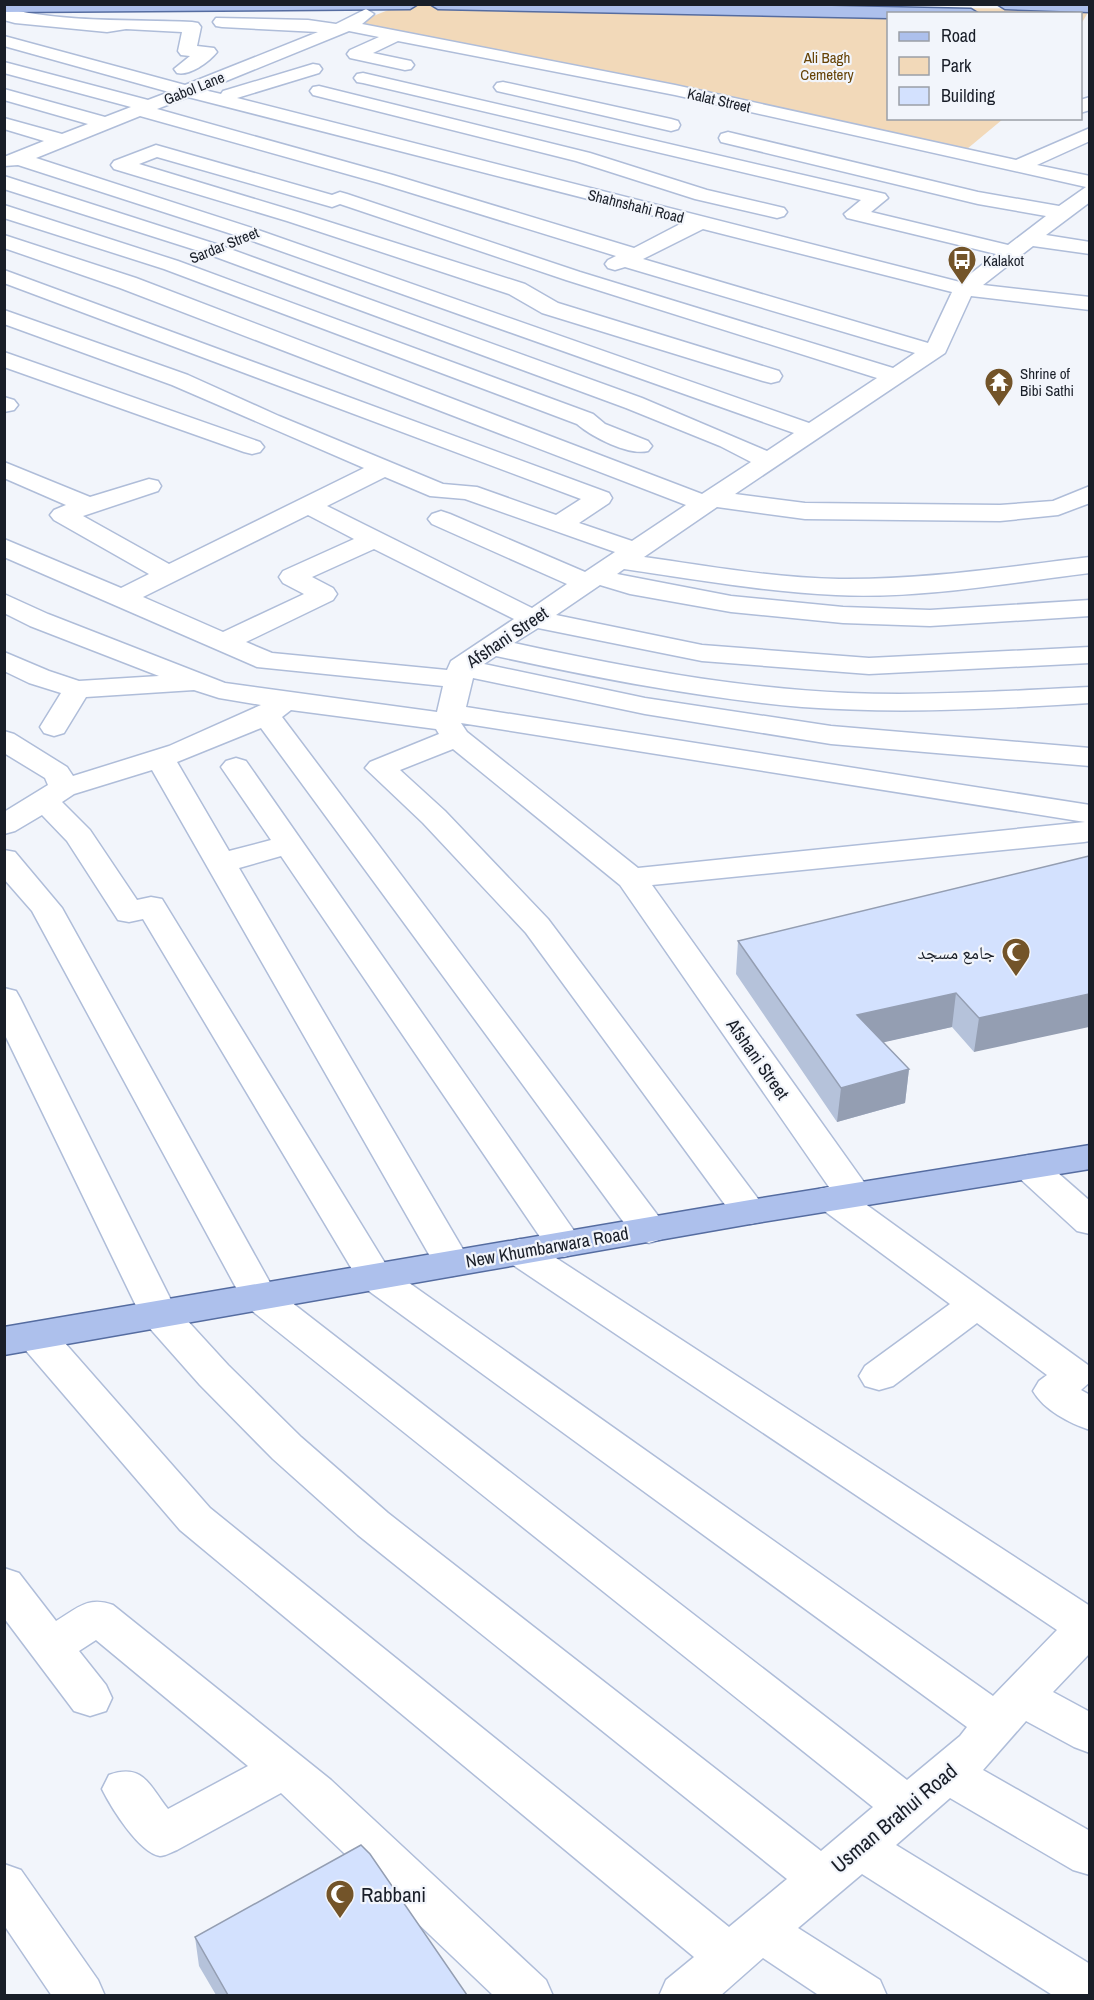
<svg xmlns="http://www.w3.org/2000/svg" width="1094" height="2000" font-family="'Archivo Narrow','Noto Naskh Arabic',sans-serif">
	<rect width="100%" height="100%" fill="#f2f5fb"/>
	<path fill="#f2d9b9" d="M 401,5 L 1090,9 L 1089,11 L 1081,24 L 1080,14 L 888,14 L 888,118 L 1003,119 L 961,154 L 348,26 Z"/>
	<g fill="none" stroke-linecap="round" stroke-linejoin="round">
		<g stroke="#afbdd9" stroke-width="3">
			<path id="minor" d="M 4,8 C 66,23 129,19 192,22 L 198,23 L 201,27 L 197,46 L 214,48 L 217,52 C 209,62 190,76 177,73 L 174,69 L 190,56 L 181,55 L 178,51 L 182,32 L 126,29 L 107,32 L 15,23 L 4,20 Z
				M 366,9 L 374,14 L 362,24 L 675,85 L 1016,160 L 1090,128 L 1090,141 L 1037,165 L 1090,176 L 1090,202 L 1046,235 L 1090,242 L 1090,254 L 1033,246 L 983,285 L 1090,297 L 1090,310 L 971,296 L 945,353 L 735,494 L 805,503 L 1000,505 L 1053,501 L 1090,486 L 1090,503 L 1058,515 L 1000,521 L 805,519 L 717,507 L 644,557 C 708,566 774,578 839,579 C 923,580 1006,567 1090,557 L 1090,573 C 1006,583 921,599 836,595 C 765,592 694,579 624,569 L 617,574 L 731,596 L 843,607 L 930,610 L 1090,600 L 1090,616 L 930,626 L 843,623 L 731,612 L 630,594 L 600,585 L 556,615 L 702,645 L 869,658 L 1090,647 L 1090,663 L 869,674 L 702,661 L 538,628 L 514,643 C 624,667 735,688 848,693 C 928,696 1009,691 1090,687 L 1090,703 C 994,709 898,714 802,707 C 699,698 597,678 496,656 L 484,664 L 645,698 L 831,726 L 1090,748 L 1090,766 L 831,744 L 645,714 L 473,678 L 466,707 L 1090,805 L 1090,841 L 1084,842 L 652,885 L 866,1185 L 871,1194 L 864,1203 L 1088,1365 L 1090,1382 L 1081,1390 L 1090,1395 L 1090,1430 C 1069,1423 1044,1410 1033,1391 L 1039,1381 L 1047,1375 L 977,1323 L 893,1386 L 879,1390 L 865,1386 L 859,1376 L 865,1366 L 950,1304 L 819,1207 L 814,1198 L 819,1189 L 829,1187 L 620,885 L 453,749 L 400,770 L 445,811 L 548,919 L 768,1212 L 763,1221 L 750,1224 L 737,1221 L 526,933 L 423,823 L 365,768 L 370,762 L 439,734 L 436,729 L 291,710 L 282,717 L 662,1221 L 667,1230 L 662,1239 L 649,1243 L 636,1239 L 261,728 L 177,762 L 229,851 L 271,840 L 221,767 L 226,761 L 236,758 L 246,761 L 577,1235 L 582,1244 L 577,1253 L 564,1257 L 551,1253 L 281,856 L 239,868 L 471,1263 L 465,1272 L 452,1276 L 439,1272 L 152,770 L 74,794 L 62,802 L 90,830 L 137,900 L 151,897 L 162,899 L 388,1268 L 993,1696 L 1057,1630 L 507,1261 L 501,1252 L 507,1243 L 520,1239 L 533,1243 L 1090,1606 L 1090,1653 L 1053,1692 L 1090,1712 L 1090,1753 L 1074,1747 L 1026,1721 L 983,1770 L 1090,1831 L 1090,1875 L 1073,1870 L 950,1798 L 896,1845 L 1090,1964 L 1090,1996 L 1054,1996 L 862,1874 L 798,1928 L 880,1980 L 887,1996 L 820,1996 L 763,1958 L 720,1996 L 659,1996 L 666,1980 L 694,1957 L 180,1530 L 22,1346 L 17,1336 L 22,1326 L 36,1322 L 50,1326 L 210,1508 L 729,1927 L 787,1879 L 358,1535 L 273,1459 L 200,1385 L 146,1324 L 140,1314 L 4,1033 L 4,988 L 16,991 L 20,998 L 174,1306 L 228,1365 L 301,1437 L 388,1513 L 821,1851 L 873,1807 L 246,1306 L 32,911 L 4,879 L 4,850 L 15,852 L 62,908 L 273,1288 L 907,1780 L 960,1736 L 967,1727 L 362,1286 L 143,919 L 129,922 L 118,920 L 67,841 L 42,815 L 15,831 L 4,834 L 4,812 L 48,785 L 45,778 L 4,753 L 4,731 L 14,734 L 67,767 L 73,776 L 169,746 L 261,705 L 219,698 L 194,690 L 86,697 L 64,733 L 54,736 L 44,733 L 40,727 L 61,693 L 29,683 L 4,671 L 4,652 L 49,671 L 79,681 L 159,676 L 30,626 L 4,613 L 4,594 L 48,614 L 225,683 L 437,712 L 443,686 L 257,667 L 4,557 L 4,539 L 121,588 L 149,574 L 54,520 L 50,515 L 54,510 L 66,505 L 4,478 L 4,462 L 90,497 L 149,479 L 158,481 L 161,486 L 158,491 L 83,516 L 169,564 L 364,468 L 172,385 L 4,324 L 4,310 L 188,375 L 279,416 L 443,484 L 477,487 L 556,515 L 581,499 L 4,283 L 4,270 L 609,493 L 612,498 L 609,503 L 579,523 L 632,541 L 686,505 L 120,288 L 4,248 L 4,235 L 136,278 L 702,494 L 751,462 L 720,446 L 626,408 L 205,253 L 4,189 L 4,176 L 219,245 L 642,398 L 767,451 L 794,433 L 244,238 L 18,165 L 4,166 L 4,157 L 44,141 L 4,129 L 4,118 L 62,134 L 88,124 L 4,100 L 4,89 L 105,117 L 131,107 L 4,73 L 4,62 L 148,100 L 169,92 L 4,46 L 4,36 L 185,85 L 318,32 L 222,27 L 216,26 L 213,22 L 216,18 L 308,20 L 336,24 ZM 349,31 L 379,37 L 350,50 L 347,54 L 350,58 L 405,70 L 411,69 L 414,65 L 411,61 L 373,53 L 398,41 L 675,95 L 1086,187 L 1059,206 L 978,192 L 728,132 L 721,134 L 719,138 L 721,142 L 978,204 L 1046,216 L 1008,245 L 871,212 L 888,198 L 885,194 L 363,73 L 357,74 L 354,78 L 357,82 L 363,83 L 861,200 L 844,214 L 847,218 L 996,254 L 960,282 L 237,98 L 319,73 L 322,69 L 319,65 L 313,64 L 223,91 L 221,94 L 204,90 ZM 188,97 L 682,223 L 634,248 L 393,175 L 157,109 ZM 140,116 L 379,183 L 616,256 L 608,260 L 605,264 L 608,268 L 615,270 L 625,267 L 915,353 L 893,368 L 580,272 L 347,194 L 340,192 L 332,195 L 156,145 L 114,161 L 111,165 L 114,169 L 287,221 L 509,294 L 542,313 L 763,381 L 771,383 L 779,381 L 782,376 L 779,371 L 558,303 L 525,284 L 301,213 L 139,164 L 157,157 L 332,207 L 340,204 L 566,280 L 877,378 L 809,423 L 258,230 L 36,158 ZM 703,229 L 952,292 L 928,343 L 643,259 ZM 385,477 L 430,496 L 465,499 L 615,552 L 585,572 L 450,514 L 441,511 L 432,514 L 428,519 L 432,524 L 567,584 L 532,608 L 327,506 ZM 308,515 L 354,539 L 283,571 L 279,577 L 283,583 L 304,594 L 223,632 L 143,597 ZM 374,549 L 514,619 L 451,661 L 447,670 L 272,653 L 246,642 L 333,600 L 337,594 L 333,588 L 312,577 ZM 461,723 L 1085,822 L 638,868 L 467,732 Z
				M 503,82 L 671,119 L 678,121 L 680,125 L 678,129 L 671,131 L 497,91 L 494,87 L 497,83 Z
				M 319,86 L 590,153 L 707,190 L 784,208 L 787,212 L 784,216 L 777,218 L 695,199 L 576,161 L 313,95 L 310,91 L 313,87 Z
				M 1090,97 L 1090,110 L 1080,113 L 1080,100 Z
				M 4,205 L 178,261 L 593,414 L 605,424 L 648,441 L 652,446 L 648,451 C 629,456 592,437 577,424 L 164,269 L 4,218 Z
				M 4,352 L 260,442 L 264,447 L 260,452 L 252,454 L 244,452 L 4,367 Z
				M 4,397 L 14,400 L 18,405 L 14,410 L 4,412 Z
				M 1029,1155 L 1042,1159 L 1090,1201 L 1090,1234 L 1077,1231 L 1016,1175 L 1011,1167 L 1016,1159 Z
				M 4,1568 L 19,1573 L 56,1621 C 78,1608 88,1596 113,1605 L 331,1780 L 546,1980 L 553,1996 L 494,1996 L 281,1793 L 177,1850 C 172,1852 165,1856 160,1856 C 139,1853 111,1807 102,1789 L 109,1775 C 143,1763 149,1785 168,1809 L 248,1766 L 96,1640 L 79,1651 L 106,1685 L 112,1698 L 106,1711 L 90,1716 L 74,1711 L 4,1618 Z
				M 4,1864 L 21,1870 L 98,1980 L 105,1996 L 52,1996 L 4,1925 Z"/>
		</g>
		<g stroke="#556ca0" stroke-width="3">
			<path id="major" d="M 4,4 L 418,4 L 410,9 L 4,12 Z
				M 430,4 L 734,4 L 971,9 L 979,14 L 888,14 L 888,18 L 438,9 Z
				M 997,4 L 1090,4 L 1090,12 L 1005,9 Z
				M 1090,1145 L 1090,1169 L 750,1224 L 4,1355 L 4,1327 L 750,1200 Z"/>
		</g>
		<use href="#minor" fill="#fff" fill-rule="evenodd"/>
		<use href="#major" fill="#adc0ec" fill-rule="evenodd"/>
	</g>
	<path fill="#b5c2da" d="M 1089,856 L 974,1052 L 952,1027 L 883,1042 L 909,1069 L 905,1103 L 837,1122 L 736,974 L 738,941 Z
		M 195,1937 L 467,1995 L 216,1995 L 199,1966 Z"/>
	<path fill="#949eb2" d="M 956,993 L 952,1027 L 854,1049 L 857,1015 Z
		M 1089,994 L 1089,1027 L 974,1052 L 979,1018 Z
		M 909,1069 L 905,1103 L 837,1122 L 841,1088 Z"/>
	<path fill="#d3e1fe" stroke="#949eb2" stroke-width="1.5" d="M 1089,856 L 1089,994 L 979,1018 L 956,993 L 857,1015 L 909,1069 L 841,1088 L 738,941 Z
		M 361,1845 L 370,1854 L 467,1995 L 228,1995 L 195,1937 Z"/>
	<defs>
		<g id="bus-pin" transform="scale(1.5)"><path d="M0 17L-7.5 6A9.5 9.5 0 1 1 7.5 6Z" fill="#735429" stroke="#f2f5fb"/><path d="M-5-6H5V4H4V6H2V4H-2V6H-4V4H-5ZM-3.5-4V0h7V-4ZM-3.5 1.2v1.5H-2V1.2ZM2 1.2v1.5H3.5V1.2Z" fill="#fff"/></g>
		<g id="temple-pin" transform="scale(1.5)"><path d="M0 17L-7.5 6A9.5 9.5 0 1 1 7.5 6Z" fill="#735429" stroke="#f2f5fb"/><path d="M0-6L5-2H3V0L6.5 2.5H4V6H1.5V3h-3V6H-4V2.5H-6.5L-3 0V-2H-5Z" fill="#fff"/></g>
		<g id="mosque-pin" transform="scale(1.5)"><path d="M0 17L-7.5 6A9.5 9.5 0 1 1 7.5 6Z" fill="#735429" stroke="#f2f5fb"/><path d="M3.5-4.9A6 6 0 1 0 3.5 4.9A5 5 0 1 1 3.5-4.9Z" fill="#fff"/></g>
	</defs>
	<g fill-rule="evenodd">
		<use href="#bus-pin" x="962" y="260"/>
		<use href="#temple-pin" x="999" y="382"/>
		<use href="#mosque-pin" x="1016" y="952"/>
		<use href="#mosque-pin" x="340" y="1894"/>
	</g>
	<g text-anchor="middle" dominant-baseline="central" stroke-width="4.5" stroke-linejoin="round" paint-order="stroke">
		<g font-size="15" fill="#664306" stroke="#f2f5fb">
			<text x="827" y="57">Ali Bagh<tspan x="827" dy="17">Cemetery</tspan></text>
		</g>
		<g font-size="15" fill="#191e28" stroke="#f2f5fb">
			<text transform="translate(194 88) rotate(-22)">Gabol Lane</text>
			<text transform="translate(719 100) rotate(13)">Kalat Street</text>
			<text transform="translate(636 206) rotate(14)">Shahnshahi Road</text>
			<text transform="translate(224 245) rotate(-22)">Sardar Street</text>
		</g>
		<g font-size="15" fill="#191e28" stroke="#f2f5fb" text-anchor="start">
			<text x="983" y="260">Kalakot</text>
			<text x="1020" y="373">Shrine of<tspan x="1020" dy="17">Bibi Sathi</tspan></text>
		</g>
		<g font-size="18" fill="#191e28" stroke="#f2f5fb">
			<text transform="translate(507 637) rotate(-34)">Afshani Street</text>
			<text transform="translate(758 1059) rotate(55)">Afshani Street</text>
			<text transform="translate(547 1247) rotate(-10)">New Khumbarwara Road</text>
		</g>
		<g font-size="18" fill="#191e28" stroke="#f2f5fb" text-anchor="end">
			<text x="995" y="952">جامع مسجد</text>
		</g>
		<g font-size="21" fill="#191e28" stroke="#f2f5fb">
			<text transform="translate(894 1818) rotate(-40)">Usman Brahui Road</text>
		</g>
		<g font-size="21" fill="#191e28" stroke="#f2f5fb" text-anchor="start">
			<text x="361" y="1894">Rabbani</text>
		</g>
	</g>
	<rect width="1094" height="2000" fill="none" stroke="#191e28" stroke-width="12"/>
	<rect x="887" y="12" width="195" height="108" fill="#f2f5fb" stroke="#9b9fa7" stroke-width="1.5"/>
	<rect x="899" y="32" width="30" height="9" fill="#adc0ec" stroke="#9b9fa7" stroke-width="1.5"/>
	<text x="941" y="42" font-size="18" fill="#191e28">Road</text>
	<rect x="899" y="57" width="30" height="18" fill="#f2d9b9" stroke="#9b9fa7" stroke-width="1.5"/>
	<text x="941" y="72" font-size="18" fill="#191e28">Park</text>
	<rect x="899" y="87" width="30" height="18" fill="#d3e1fe" stroke="#9b9fa7" stroke-width="1.5"/>
	<text x="941" y="102" font-size="18" fill="#191e28">Building</text>
</svg>
